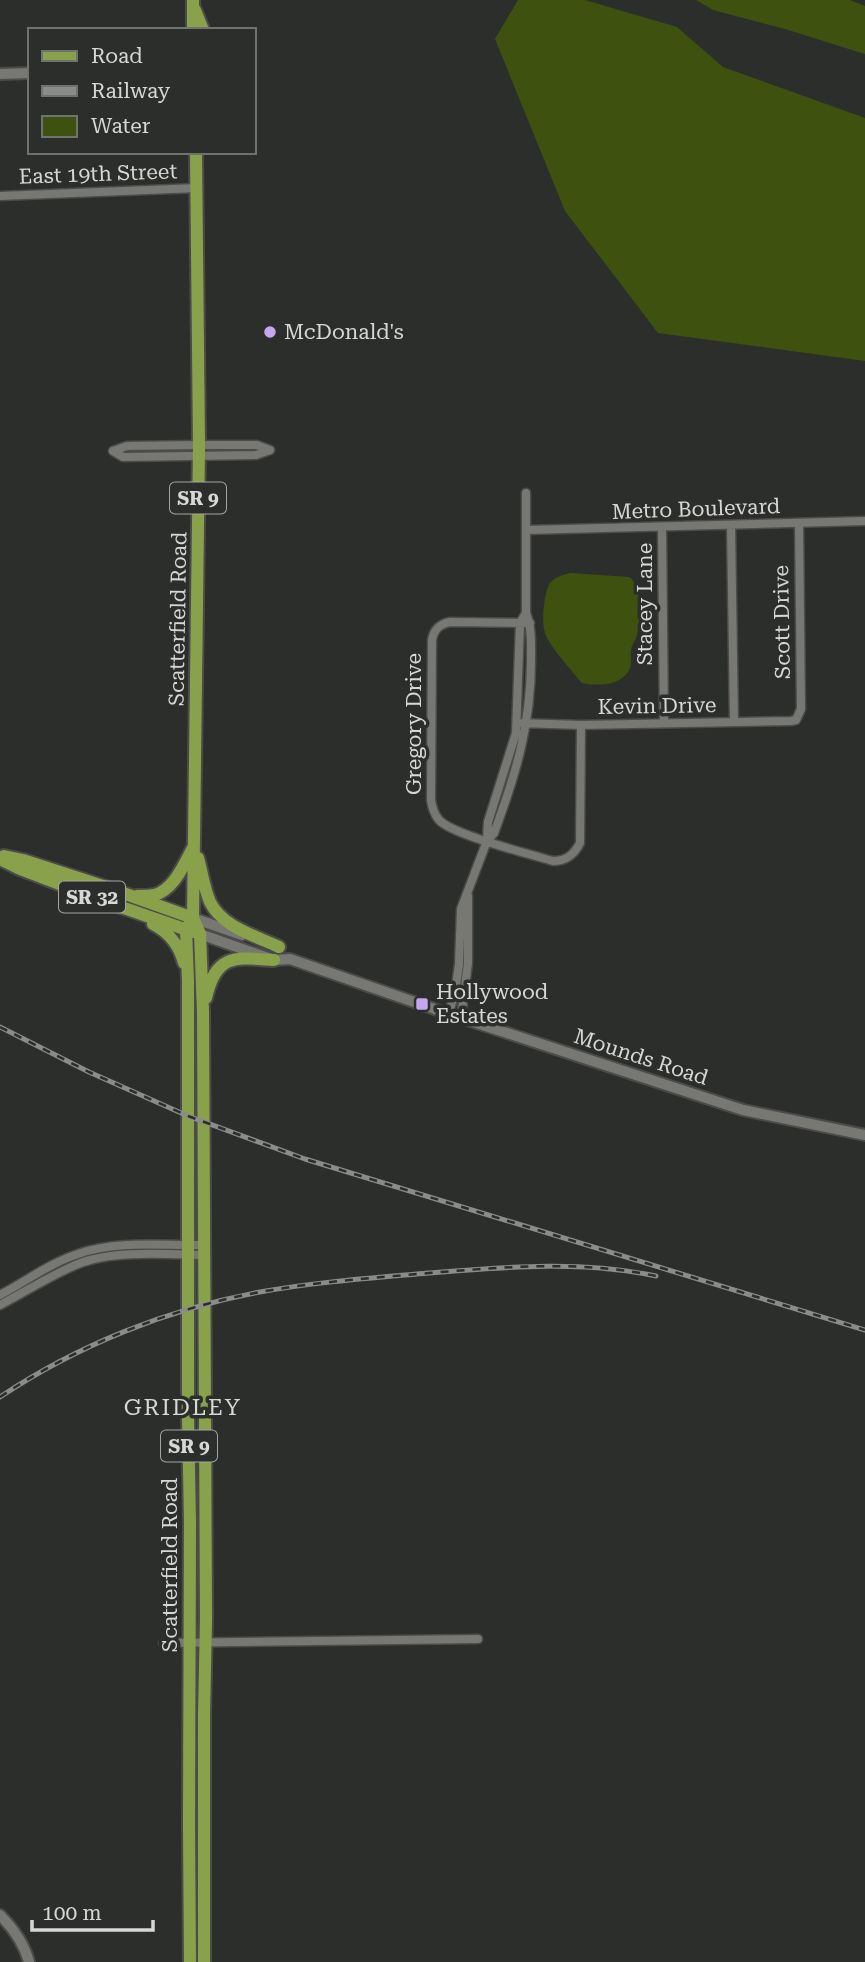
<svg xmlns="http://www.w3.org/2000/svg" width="865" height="1962" font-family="'Roboto Serif',serif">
	<rect width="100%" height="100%" fill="#2c2e2b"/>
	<path fill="#3f510e" d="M 518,0 L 585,0 L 677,27 L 723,67 L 865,118 L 865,361 L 658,333 L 565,211 L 495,39 Z
		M 696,0 L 850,0 L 865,6 L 865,54 L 785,29 L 713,10 Z
		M 570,573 L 629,577 C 644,587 641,618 637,635 C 636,640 632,644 631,650 C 630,657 633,665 628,672 C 619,686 597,686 582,683 C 573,672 549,646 545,633 C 541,622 544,592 550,583 C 555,577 563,575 570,573 Z"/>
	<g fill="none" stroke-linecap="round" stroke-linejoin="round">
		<g stroke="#4b4c4a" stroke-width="11">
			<path id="street" d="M 0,196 L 197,188
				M 113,451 L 123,457 L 256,455 L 270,450
				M 113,451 L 127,446 L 199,445 L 257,445 L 270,450
				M 731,525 L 734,722
				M 662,528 L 664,723
				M 527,530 L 865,521
				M 530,623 L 450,622 C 440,624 434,629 432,640 L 431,800 C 432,807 434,814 439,820 C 453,835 530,854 553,861 C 566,861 574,855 580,843 L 581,725
				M 518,723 L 581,725 L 791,721 L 796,720 L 801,709 L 799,523
				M 487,841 L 494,833 C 516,774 531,724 531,661 C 531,644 532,628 526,613 L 526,493
				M 449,1014 L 456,986 L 459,964 L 461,909 L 487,841 L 488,822 L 516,733 L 520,623 L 526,613
				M 461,1018 L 468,963 L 468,896
				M 0,1295 C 25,1282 50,1263 78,1254 C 117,1240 162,1246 203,1245
				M 0,1305 C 25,1292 51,1275 78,1264 C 112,1250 165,1254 203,1255
				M 163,1643 L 478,1639"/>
		</g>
		<g stroke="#4b4c4a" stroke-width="14">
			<path id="secondary" d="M 0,74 L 30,73
				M 193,918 L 242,935
				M 200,934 L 274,960 L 290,959 L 449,1014 L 743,1110 L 865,1135
				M 0,1915 C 13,1928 24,1943 29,1962"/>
		</g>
		<g stroke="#4b4c4a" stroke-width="16">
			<path id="primary" d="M 195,10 L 203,30
				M 193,30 L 193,0
				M 196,152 L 199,445 L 193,918 L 200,934 L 203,1012 L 206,1619 L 204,1715 L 204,1962
				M 4,856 L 23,860 L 106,887 L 193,918
				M 198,858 C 202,872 204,888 210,902 C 222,927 256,936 279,947
				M 0,859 L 20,869 L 101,900 L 193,932
				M 137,896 C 142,896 149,896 154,895 C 174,890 184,864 193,848
				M 153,924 C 170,933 179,945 184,963
				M 206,998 C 216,954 234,957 274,960
				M 190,1962 L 189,1824 L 190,1522 L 188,1418 L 188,981 L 186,930 L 193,918"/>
		</g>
		<use href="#street" stroke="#777874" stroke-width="8"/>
		<use href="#secondary" stroke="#777874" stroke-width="10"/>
		<use href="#primary" stroke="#8aa14c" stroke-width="12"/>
		<g stroke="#8b8c8a" stroke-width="5">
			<path id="rail" d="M 0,1027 L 89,1072 L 188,1116 L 305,1159 L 865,1330
				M 0,1397 C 78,1345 168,1309 260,1292 C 315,1282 372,1278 429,1273 C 505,1267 581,1260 656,1276"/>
		</g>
		<use href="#rail" stroke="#2c2e2b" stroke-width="2.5" stroke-dasharray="8" stroke-linecap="butt"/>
	</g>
	<g fill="#c6a6f0" stroke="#2c2e2b" stroke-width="2.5">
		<circle cx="270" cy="332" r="7"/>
		<rect x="415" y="997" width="14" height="14" rx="3.5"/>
	</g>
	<g text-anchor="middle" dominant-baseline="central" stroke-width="7" stroke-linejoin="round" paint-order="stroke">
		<g fill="#2c2e2b" stroke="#a4a5a3" stroke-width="2">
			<rect x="170" y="482.5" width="56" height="31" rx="5"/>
			<rect x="59" y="881.5" width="66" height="31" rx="5"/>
			<rect x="161" y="1430.5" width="56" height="31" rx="5"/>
		</g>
		<g font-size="19" font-weight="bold" fill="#d7d8d6">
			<text x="198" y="498">SR 9</text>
			<text x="92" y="897">SR 32</text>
			<text x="189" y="1446">SR 9</text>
		</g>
		<g font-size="21" fill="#d7d8d6" stroke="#2c2e2b">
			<text transform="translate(98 174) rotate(-2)">East 19th Street</text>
			<text transform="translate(696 509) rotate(-2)">Metro Boulevard</text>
			<text transform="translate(645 604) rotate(-90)">Stacey Lane</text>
			<text transform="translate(178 619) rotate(-89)">Scatterfield Road</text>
			<text transform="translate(782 622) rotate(-91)">Scott Drive</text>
			<text transform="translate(657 706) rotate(-1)">Kevin Drive</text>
			<text transform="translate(414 724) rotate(-90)">Gregory Drive</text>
			<text transform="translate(641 1057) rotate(18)">Mounds Road</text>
			<text transform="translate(170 1565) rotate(-90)">Scatterfield Road</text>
		</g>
		<g font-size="21" fill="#d7d8d6" stroke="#2c2e2b" text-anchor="start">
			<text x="284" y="332">McDonald's</text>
			<text x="436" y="992">Hollywood<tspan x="436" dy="24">Estates</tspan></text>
		</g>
		<g font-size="23" letter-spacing="2" fill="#d7d8d6" stroke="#2c2e2b">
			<text x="183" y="1407">GRIDLEY</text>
		</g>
	</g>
	<rect x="28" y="28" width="228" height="126" fill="#2c2e2b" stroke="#70726f" stroke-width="2"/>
	<rect x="42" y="51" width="35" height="10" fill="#8aa14c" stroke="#70726f" stroke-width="2"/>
	<text x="91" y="63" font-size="21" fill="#d7d8d6">Road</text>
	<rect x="42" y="86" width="35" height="10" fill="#8b8c8a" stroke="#70726f" stroke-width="2"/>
	<text x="91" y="98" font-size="21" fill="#d7d8d6">Railway</text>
	<rect x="42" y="116" width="35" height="21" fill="#3f510e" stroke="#70726f" stroke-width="2"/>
	<text x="91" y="133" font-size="21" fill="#d7d8d6">Water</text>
	<path d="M32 1920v10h121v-10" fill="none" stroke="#d7d8d6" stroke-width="3.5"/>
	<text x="42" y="1920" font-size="21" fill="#d7d8d6" stroke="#2c2e2b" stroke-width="5" paint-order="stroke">100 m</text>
</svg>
